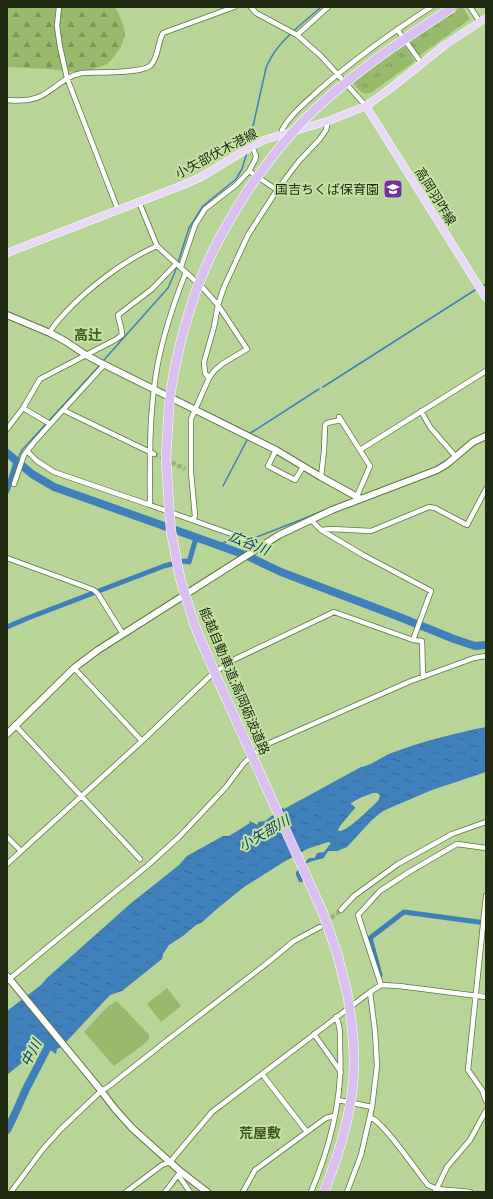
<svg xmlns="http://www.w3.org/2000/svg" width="493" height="1199" font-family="Cabin,'Noto Sans JP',sans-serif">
	<defs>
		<pattern id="grass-tufts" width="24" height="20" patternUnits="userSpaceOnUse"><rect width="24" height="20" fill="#98ba6d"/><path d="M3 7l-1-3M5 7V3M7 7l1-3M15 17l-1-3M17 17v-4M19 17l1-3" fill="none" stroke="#7b9758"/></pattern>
		<pattern id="forest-firs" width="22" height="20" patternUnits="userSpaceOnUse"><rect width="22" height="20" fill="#98ba6d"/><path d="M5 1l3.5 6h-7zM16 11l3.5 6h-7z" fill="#7b9758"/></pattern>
		<pattern id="water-ripples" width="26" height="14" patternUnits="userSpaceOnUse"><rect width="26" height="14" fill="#4080ba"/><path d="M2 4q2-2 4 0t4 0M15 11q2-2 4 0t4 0" fill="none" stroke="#356996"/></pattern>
	</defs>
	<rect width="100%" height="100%" fill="#b8d597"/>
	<path fill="url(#grass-tufts)" d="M 458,7 L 463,7 L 470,19 L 419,56 L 418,55 L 408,40 Z
		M 403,43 L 414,60 L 414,62 L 372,92 L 365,94 L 361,92 L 351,81 Z"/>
	<path fill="url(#forest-firs)" d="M 7,7 L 114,7 L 117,10 L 123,24 L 125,34 L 121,47 L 113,58 L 107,64 L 83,73 L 49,69 L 7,67 Z"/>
	<path fill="#98ba6d" d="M 167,988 L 181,1006 L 161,1022 L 147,1004 Z
		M 117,1001 L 149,1035 L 149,1039 L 147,1042 L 114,1066 L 84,1032 L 108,1006 Z"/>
	<path fill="url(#water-ripples)" fill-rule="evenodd" d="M 486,727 L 486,772 L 432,790 L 385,810 L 379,814 L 371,821 L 347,847 L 337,851 L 328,851 L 324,858 C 314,861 303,861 299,873 L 301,875 L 308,879 L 302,882 L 299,882 L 296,875 L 296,872 L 308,859 L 310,858 L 315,858 L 317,853 L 324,852 L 331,843 L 328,842 L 307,849 L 282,863 L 244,887 L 218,908 L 201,923 L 196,925 L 183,936 L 169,945 L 163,954 L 162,959 L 122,991 L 110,995 L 67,1041 L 61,1047 L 57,1049 L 56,1054 L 44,1046 L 42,1046 L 7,1075 L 7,1011 L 41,985 L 47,978 L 130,904 L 179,865 L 187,856 L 223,836 L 229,836 L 250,823 L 249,821 L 258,825 L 258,822 L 265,821 L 281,809 L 283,808 L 284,809 L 361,767 C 373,765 382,756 394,752 C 424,741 455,733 486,727 ZM 373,793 L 377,793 L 380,795 L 379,799 L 376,803 C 369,809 347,832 339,831 L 338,830 L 340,826 L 355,808 L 355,807 L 351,804 L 351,803 L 360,798 Z"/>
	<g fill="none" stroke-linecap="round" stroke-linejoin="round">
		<path stroke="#4080ba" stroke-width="1.5" d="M 249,144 L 266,68 C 276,42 301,25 321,7
			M 484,285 L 486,284
			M 103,361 L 168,288 L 175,272 L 189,228 L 203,206 L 236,179 L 242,169 L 247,152
			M 323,387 L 475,290
			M 249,434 L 319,389
			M 456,453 L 471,440
			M 16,462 L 22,450 L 101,364
			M 433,469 L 447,460
			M 223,486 L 248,438
			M 254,538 L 303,519 L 334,506
			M 217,545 L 237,538"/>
		<path stroke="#4080ba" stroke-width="5" d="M 7,491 L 16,462
			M 7,627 L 28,618 L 164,566 L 184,561 L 189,562 L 196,538
			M 380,975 L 370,938 L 404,912 L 486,923"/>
		<path stroke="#4080ba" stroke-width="8" d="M 7,453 L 32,474 L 54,487 L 212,543 L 245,555 L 281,572 L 397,616 L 454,639 L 475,646 L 486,645
			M 7,1130 L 14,1116 L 26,1089 L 52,1039"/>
		<path stroke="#99b37c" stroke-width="4.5" stroke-dasharray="4.5 2" stroke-linecap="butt" d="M 154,454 L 185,469
			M 326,922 L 341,910"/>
		<g stroke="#5d763c" stroke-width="6">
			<path id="minor" d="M 59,7 L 57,26 L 60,47 L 67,78 L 118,210
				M 251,7 L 256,13 L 297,35 L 321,56 L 366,106
				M 470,7 L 480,22
				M 397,29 L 422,64
				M 297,35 L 328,7
				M 7,100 C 18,101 31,101 41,96 C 55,89 65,76 82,73 C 95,72 143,74 151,65 C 159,56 157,44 163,33 L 234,7
				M 283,134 L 282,130 C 290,115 305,103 318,91 C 353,60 391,33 431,7
				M 249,171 L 277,190
				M 139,202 L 157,246 L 203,288 L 218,305 L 247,349 L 222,364 L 214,371 L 209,378 L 191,419 L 191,472 L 195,516 L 193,520
				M 181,267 L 195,225 L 205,209 L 236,185 L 249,171 L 255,160 L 256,156 L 252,146
				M 186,272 C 171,310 158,349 154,389 C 149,427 150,466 150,505 L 251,541 L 255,544 L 258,548
				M 50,333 C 53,325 59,320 65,313 C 88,288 126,259 157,246
				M 104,365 L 63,410 L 154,454
				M 209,378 L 205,373 L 204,362 L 214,327 L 218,305 L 224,287 L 248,235 L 277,190 L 299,161 L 319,140 L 326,130 L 328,121
				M 23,408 L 50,424
				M 63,410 L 35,441 L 27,451 L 37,461 L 54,472 L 150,505
				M 421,411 L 430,427 L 456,457
				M 339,417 L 370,466 L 357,496
				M 7,429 L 23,408 L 40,379 L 115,340 L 122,335 C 122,327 119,322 118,315 L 152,289 L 176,264
				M 276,450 L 268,466 L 295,480 L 303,467
				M 360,450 L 486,371
				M 321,477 L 324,451 L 325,425 L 327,423 L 341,420
				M 14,484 L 24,455 L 27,451
				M 311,519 L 313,522 L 321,530 L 331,529 L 371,531 L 429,507 L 435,508 L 467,525 L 486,489
				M 321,530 L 363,555 L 431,591 L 413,640
				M 7,558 L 94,590 L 98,594 L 123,634
				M 74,668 L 142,741
				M 15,725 L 140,859
				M 7,837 L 21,851
				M 7,864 L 142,741 L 210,676 L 231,661 L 334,612 L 413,640 L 422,641 L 423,677
				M 486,896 L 468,1070 L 482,1090 L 486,1101
				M 341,910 L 354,896 L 398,864 L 452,834 L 486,822
				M 7,981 L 49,946 L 147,866 L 180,836 L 226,787 L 244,763 L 263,746 L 411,681 L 474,658 L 486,656
				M 381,985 L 358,915 L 380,891 L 409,872 L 457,844 L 486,848
				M 314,1034 L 341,1072
				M 262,1074 L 307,1132
				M 338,1100 L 372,1107
				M 371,1118 C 383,1121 418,1173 428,1185 L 437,1189 L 470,1192
				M 181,1172 L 178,1175 L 190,1192
				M 11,1192 L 43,1149 L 61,1129 L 101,1091 L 108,1087 L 174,1035 L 266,964 L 294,941 L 320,927
				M 126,1192 L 162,1165 L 170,1162 L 212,1112 L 370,992 L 381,985 L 399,986 L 486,997
				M 165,1192 L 178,1175
				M 243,1192 L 255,1170 L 326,1118 L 334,1116
				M 311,1192 C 330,1147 343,1097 340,1048 C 340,1037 341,1027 336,1017
				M 347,1192 L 361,1155 L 372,1107 L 377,1066 L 375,1031 L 370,992
				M 435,1192 L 447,1167 L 470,1140 L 483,1116 L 486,1111"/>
		</g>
		<g stroke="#5d763c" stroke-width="8">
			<path id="tertiary" d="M 7,315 L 50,333 L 65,341 L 86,355 L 99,362 L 276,450 L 321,477 L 361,499
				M 7,734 L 74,668 L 98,650 L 279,535 L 332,510 L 437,470 L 447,464 L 473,442 L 486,436
				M 7,976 L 99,1088 L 115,1109 L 132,1128 L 181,1172 L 207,1192"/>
		</g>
		<g stroke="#fff" stroke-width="8">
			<path id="primary" d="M 366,106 L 486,298
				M 7,253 L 118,210 L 183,185 L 201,177 L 252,146 L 264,140 L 328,121 L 366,106 L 391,88 L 445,45 L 486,18"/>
		</g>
		<g stroke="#fff" stroke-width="10">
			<path id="motorway" d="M 202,276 C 214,245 230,218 248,190
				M 171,390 C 176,356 185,323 196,291
				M 169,507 L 166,458 L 169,406
				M 323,913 L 337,953 L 348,997"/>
		</g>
		<use href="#minor" stroke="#fff" stroke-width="4.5"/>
		<use href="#tertiary" stroke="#fff" stroke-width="6"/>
		<use href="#primary" stroke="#e8d9f7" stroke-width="7"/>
		<use href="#motorway" stroke="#d9c0f1" stroke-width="9"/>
		<g stroke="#fff" stroke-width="10" stroke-linecap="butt">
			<path id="motorway-bridge" d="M 248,190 C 264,167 281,144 301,123 C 346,77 399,42 453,7
				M 196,291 L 202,276
				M 169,406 L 171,390
				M 169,507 L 171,531 L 180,578 L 195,626 L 217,678 L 323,913
				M 324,1192 C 341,1150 355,1104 354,1058 C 354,1038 351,1018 348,997"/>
		</g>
		<use href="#motorway-bridge" stroke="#d9c0f1" stroke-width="9"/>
	</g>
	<defs>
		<g id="school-square" transform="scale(1)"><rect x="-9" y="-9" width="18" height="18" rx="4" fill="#742ea2" stroke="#c4e2a3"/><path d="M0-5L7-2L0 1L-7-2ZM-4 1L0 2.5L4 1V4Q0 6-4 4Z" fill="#fff"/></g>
	</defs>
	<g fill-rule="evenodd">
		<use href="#school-square" x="393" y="189"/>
	</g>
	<g text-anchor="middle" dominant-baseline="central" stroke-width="4" stroke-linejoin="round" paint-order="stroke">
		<g font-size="13" fill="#1e2910" stroke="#c4e2a3">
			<text transform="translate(216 153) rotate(-28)">小矢部伏木港線</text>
			<text transform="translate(436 196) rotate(58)">高岡羽咋線</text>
			<text transform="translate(235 681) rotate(67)">能越自動車道;高岡砺波道路</text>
		</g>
		<g font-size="13" fill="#1e2910" stroke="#c4e2a3" text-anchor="end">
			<text x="379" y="189">国吉ちくば保育園</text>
		</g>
		<g font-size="14" font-weight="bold" fill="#40581e" stroke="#c4e2a3">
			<text x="88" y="335">高辻</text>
			<text x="260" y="1133">荒屋敷</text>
		</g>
		<g font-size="14" font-style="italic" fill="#0e3e66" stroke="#c4e2a3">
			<text transform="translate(249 543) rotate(22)">広谷川</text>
			<text transform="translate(264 833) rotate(-30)">小矢部川</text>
			<text transform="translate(31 1053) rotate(-63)">中川</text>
		</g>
	</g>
	<rect width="493" height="1199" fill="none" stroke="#1e2910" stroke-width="16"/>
</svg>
